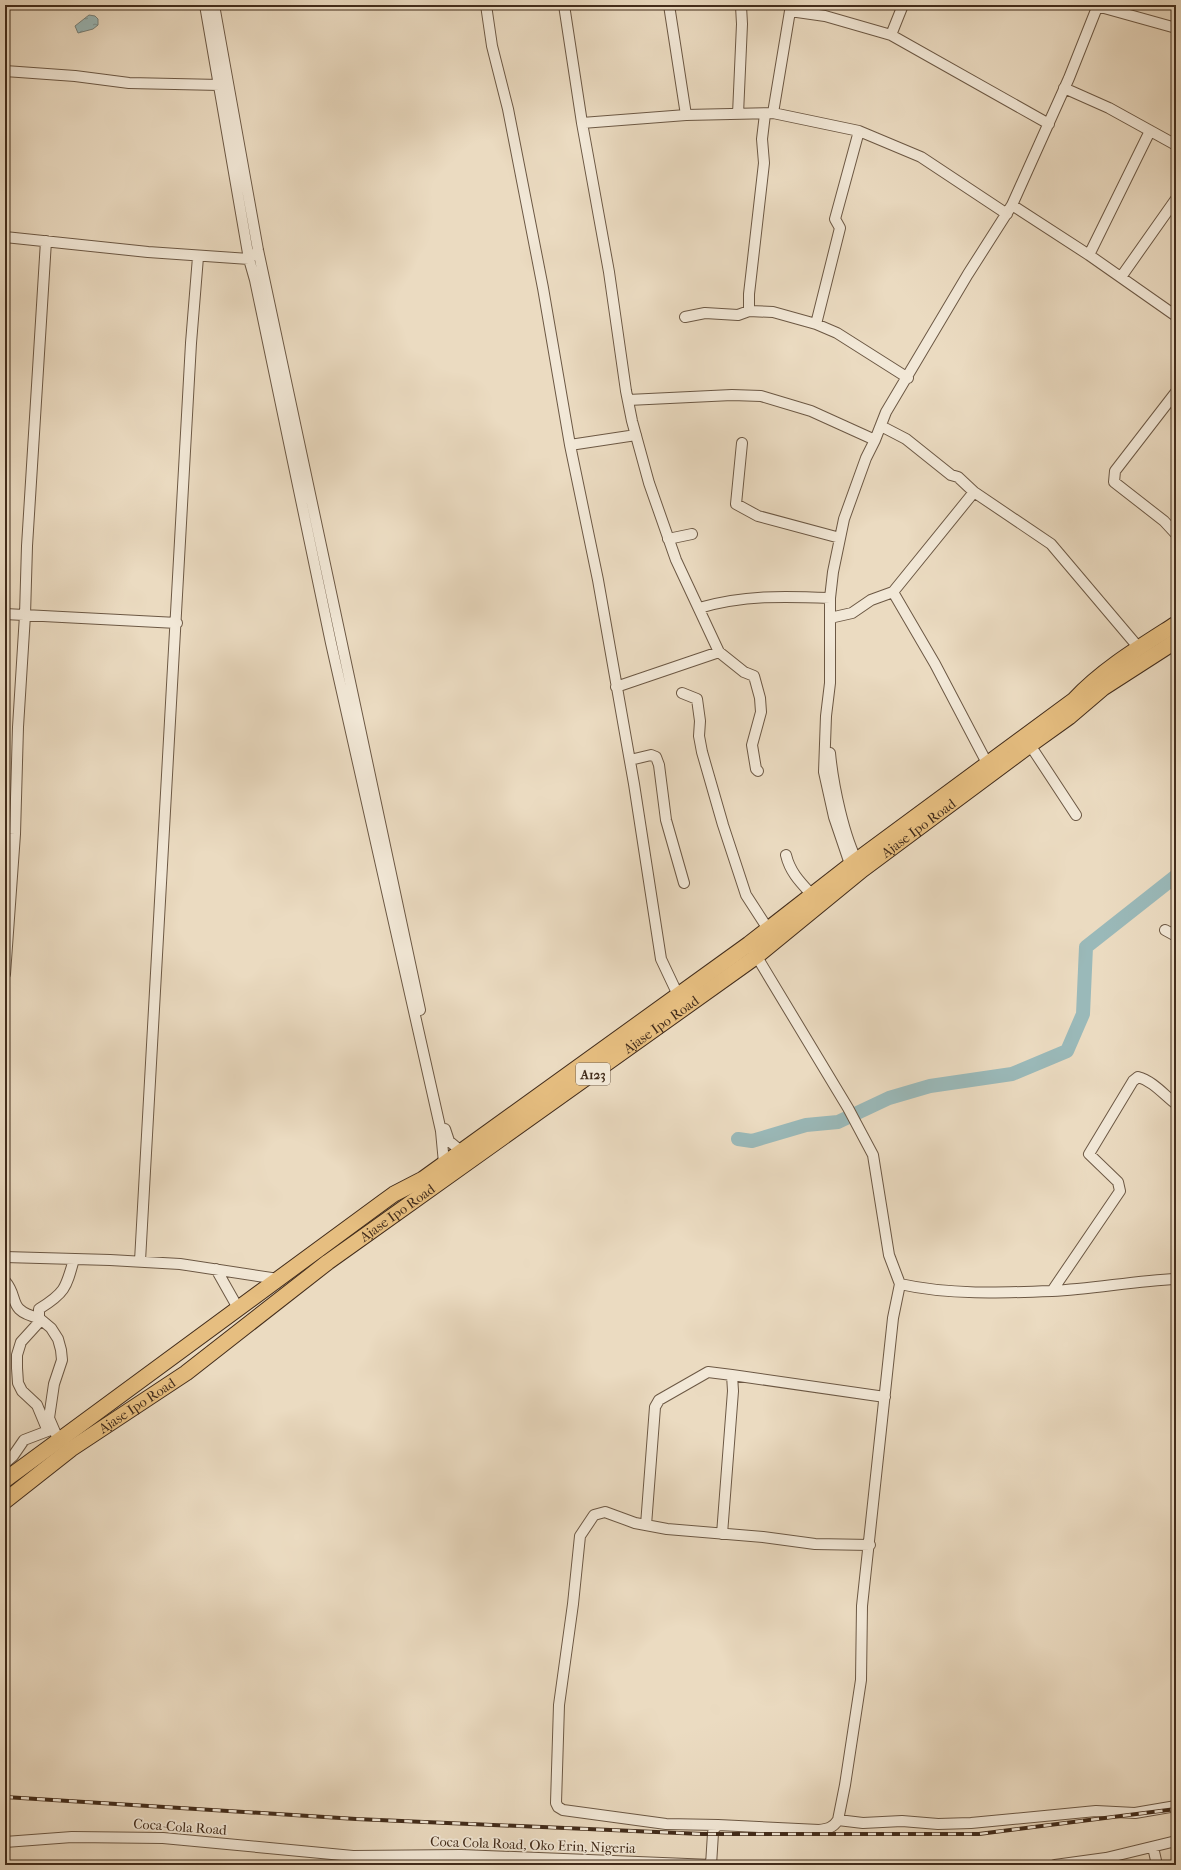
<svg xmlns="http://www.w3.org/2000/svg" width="1181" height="1870" font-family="'IM FELL French Canon',serif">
	<defs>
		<pattern id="water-ripples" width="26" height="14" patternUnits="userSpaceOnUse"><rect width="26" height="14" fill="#9ab9b9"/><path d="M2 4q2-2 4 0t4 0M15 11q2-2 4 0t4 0" fill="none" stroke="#7f9796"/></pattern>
	</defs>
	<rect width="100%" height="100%" fill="#ebdbc1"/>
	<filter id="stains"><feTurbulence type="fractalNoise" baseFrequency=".005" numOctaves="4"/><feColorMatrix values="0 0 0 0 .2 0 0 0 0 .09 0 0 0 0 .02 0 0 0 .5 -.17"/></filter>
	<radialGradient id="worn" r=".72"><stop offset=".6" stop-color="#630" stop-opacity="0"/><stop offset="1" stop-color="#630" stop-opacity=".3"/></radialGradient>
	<path fill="url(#water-ripples)" stroke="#77817a" d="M 89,15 L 95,16 L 98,19 L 98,25 L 93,29 L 78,33 L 75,26 Z"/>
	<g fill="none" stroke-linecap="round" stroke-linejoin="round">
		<path stroke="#9ab9b9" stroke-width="14" d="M 738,1139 L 752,1141 L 806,1125 L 838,1122 L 889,1098 L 930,1086 L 1012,1074 L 1067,1051 L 1083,1014 L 1086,947 L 1176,876"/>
		<g stroke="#6c5844" stroke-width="12">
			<path id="minor" d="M 205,5 L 249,259 L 255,280 L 331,643 L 441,1131 L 444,1163
				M 214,5 L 258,250 L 420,1010
				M 486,5 L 492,46 L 508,109 L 543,288 L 570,445 L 598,580 L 634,784 L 661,959 L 678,995
				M 564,5 L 582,123 L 609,272 L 626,391 L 632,421 L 649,483 L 676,560 L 719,652 L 744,672 L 754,676 L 760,698 L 761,712 L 752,745 L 756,769 L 758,771
				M 669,5 L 686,115
				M 1097,6 L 1176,28
				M 790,11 L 825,16 L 891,35 L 1049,124
				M 891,35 L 903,5
				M 5,71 L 75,76 L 129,83 L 220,85
				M 1064,88 L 1109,108 L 1176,145
				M 773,113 L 791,5
				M 738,114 L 742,24 L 741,6
				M 582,123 L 686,115 L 773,113 L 859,131 L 921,157 L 1007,214
				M 1012,205 L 1089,255 L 1176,316
				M 5,237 L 148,252 L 249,259 L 254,254
				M 1089,255 L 1150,131
				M 1121,277 L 1176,199
				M 749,311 L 749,294 L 764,163 L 762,139 L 765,114
				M 685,317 L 705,313 L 738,315 L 749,311 L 773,312 L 816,324 L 837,333 L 908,378
				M 816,324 L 840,228 L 835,219 L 859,131
				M 1176,392 L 1115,471 L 1114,482 L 1164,521 L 1176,534
				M 628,400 L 732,395 L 761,396 L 811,411 L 875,440
				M 881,426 L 906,439 L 951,475 L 958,477 L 974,492 L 1051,544 L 1139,648
				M 742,443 L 736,504 L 758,516 L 840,538
				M 570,445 L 636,435
				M 668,539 L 692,534
				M 893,592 L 935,664 L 987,763
				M 699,608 C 743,595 784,596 830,598
				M 5,614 L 177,623
				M 830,618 L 852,613 L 871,600 L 893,592 L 974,492
				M 616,687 L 719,652
				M 682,693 L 697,699 L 700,721 L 699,736 L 702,752 L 723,825 L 746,895 L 768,929
				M 1030,745 L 1076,815
				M 830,753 C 833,785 844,838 859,865
				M 630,760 L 651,755 L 656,757 L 659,765 L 666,820 L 684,883
				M 786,855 C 790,872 800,882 812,895
				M 852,870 L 834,817 L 824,772 L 826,716 L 830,683 L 830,598 L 833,572 L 844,519 L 866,458 L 875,440 L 886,412 L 968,274 L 1012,205 L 1069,78 L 1098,5
				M 1165,930 L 1176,936
				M 5,974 L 15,834 L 18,727 L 25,615 L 27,546 L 46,241
				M 445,1129 L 449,1141 L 461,1151
				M 5,1257 L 110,1260 L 180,1264 L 278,1279
				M 140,1261 L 191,343 L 198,257
				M 216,1269 L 238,1308
				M 5,1281 C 20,1298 6,1310 39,1318
				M 900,1284 C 949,1295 1001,1293 1052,1291 C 1093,1289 1134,1281 1176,1279
				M 1052,1291 L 1120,1191 L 1118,1182 L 1089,1154 L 1133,1081 L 1138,1077 C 1153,1081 1164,1095 1176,1104
				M 41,1320 L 21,1342 L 17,1355 L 17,1368 L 18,1383 L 22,1391 L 37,1405 L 47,1429
				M 732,1375 L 885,1397
				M 58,1439 L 49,1418 L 54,1384 L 62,1360 L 61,1350 L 58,1339 L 51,1328 L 39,1318 L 39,1309 C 65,1293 66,1288 74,1259
				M 5,1463 L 13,1456 L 24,1440 L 53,1429
				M 646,1525 L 655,1407 L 659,1400 L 708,1372 L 732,1375 L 733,1391 L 722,1534
				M 838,1820 L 863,1823 L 902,1821 L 938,1824 L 971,1823 L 1096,1811 L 1135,1813 L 1176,1806
				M 718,1825 L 666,1824 L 563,1810 L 558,1807 L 556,1803 L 559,1705 L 573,1604 L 580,1536 L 594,1515 L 605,1512 L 635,1523 L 667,1529 L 763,1537 L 815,1544 L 870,1545
				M 5,1842 L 72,1837 L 163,1838 L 353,1856 L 461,1855 L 712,1865
				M 1153,1847 L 1157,1865
				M 711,1865 L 713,1833 L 714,1829 L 718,1825 L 819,1830 C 827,1829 833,1828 838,1820 L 845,1785 L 861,1680 L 862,1606 L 893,1318 L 900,1284 L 889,1255 L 873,1155 L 848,1108 L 754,952
				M 1055,1865 L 1106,1858 L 1176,1841"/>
		</g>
		<g stroke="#422c1b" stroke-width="17">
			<g id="highway">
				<path d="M 5,1480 L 383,1202 L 394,1194 L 423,1179 L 749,944 L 857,860 L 1074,700 C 1103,669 1140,647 1176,624"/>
				<path id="s1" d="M 5,1501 L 71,1449 L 186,1373 L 328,1262 L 757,956 L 862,870 L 1030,745 L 1069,717 L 1103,688 L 1176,641"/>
			</g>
		</g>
		<use href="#minor" stroke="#f2e8d7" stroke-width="10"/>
		<use href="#highway" stroke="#e6be80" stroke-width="15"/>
		<g stroke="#422c1b" stroke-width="4">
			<path id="rail" d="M 5,1797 L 356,1819 L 702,1834 L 979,1834 L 1176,1809"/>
		</g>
		<use href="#rail" stroke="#f2e8d7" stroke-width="2.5" stroke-dasharray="8" stroke-linecap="butt"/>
	</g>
	<g text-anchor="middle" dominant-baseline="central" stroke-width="3.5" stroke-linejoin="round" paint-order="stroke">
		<rect fill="#f2e8d7" stroke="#776453" stroke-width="1" x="576" y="1063" width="34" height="22" rx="3"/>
		<g font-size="13" font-weight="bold" fill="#422c1b">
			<text x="593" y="1074">A123</text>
		</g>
		<g font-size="14" fill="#422c1b" stroke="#f2e8d7">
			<text stroke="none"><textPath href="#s1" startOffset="1135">Ajase Ipo Road</textPath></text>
			<text stroke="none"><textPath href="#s1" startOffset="811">Ajase Ipo Road</textPath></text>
			<text stroke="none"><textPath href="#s1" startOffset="487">Ajase Ipo Road</textPath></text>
			<text stroke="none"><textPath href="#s1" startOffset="163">Ajase Ipo Road</textPath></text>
			<text transform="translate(180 1827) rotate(4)">Coca-Cola Road</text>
			<text transform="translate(533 1845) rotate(2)">Coca Cola Road, Oko Erin, Nigeria</text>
		</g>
	</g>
	<rect width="1181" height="1870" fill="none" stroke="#ebdbc1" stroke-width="20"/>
	<rect x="6" y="6" width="1169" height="1858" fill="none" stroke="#422c1b" stroke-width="2"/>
	<rect x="10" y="10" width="1161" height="1850" fill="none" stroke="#422c1b"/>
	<rect width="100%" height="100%" filter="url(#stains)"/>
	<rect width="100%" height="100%" fill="url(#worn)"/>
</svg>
